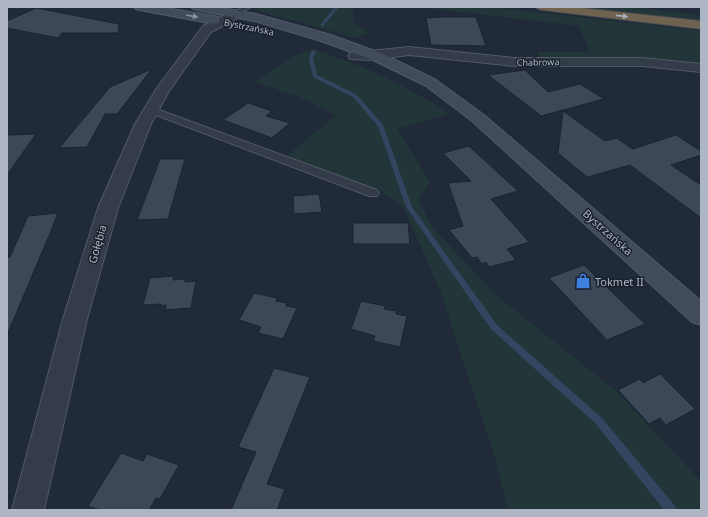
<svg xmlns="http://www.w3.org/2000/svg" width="708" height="517" font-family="'Noto Sans',sans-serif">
	<rect width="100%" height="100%" fill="#202a38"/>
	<path fill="#223639" d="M 259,7 L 354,7 L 352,15 L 354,23 L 366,30 L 368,33 L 355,38 L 304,23 L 260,12 L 257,11 Z
		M 418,7 L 492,7 L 701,31 L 701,66 L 541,60 L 537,52 L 590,52 L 579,26 Z
		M 566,7 L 628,7 L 701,15 L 701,22 Z
		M 313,49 C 364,66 404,83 449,114 L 397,129 L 430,182 L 419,200 L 432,227 L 497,296 L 616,391 L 701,481 L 701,510 L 508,510 L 495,458 L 440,290 L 404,208 L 380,190 L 284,158 L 336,116 L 300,97 L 255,82 L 294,56 Z"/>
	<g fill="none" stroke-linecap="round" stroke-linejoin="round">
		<path fill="#334560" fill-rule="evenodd" d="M 335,7 L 339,7 L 323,26 L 321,26 L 321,24 Z
			M 312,50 L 316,51 L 313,58 L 317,75 L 357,95 L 383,125 L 412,207 L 497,325 L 602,418 L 675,506 L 676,510 L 664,510 L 596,424 L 491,329 L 406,207 L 378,126 L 353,97 L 313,77 L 309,58 Z"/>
	</g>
	<path fill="#3c4858" stroke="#1b232f" d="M 36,8 L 119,24 L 118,33 L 62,33 L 58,38 L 7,28 L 7,21 Z
		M 440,17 L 476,17 L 486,46 L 431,45 L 426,18 Z
		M 152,69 L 117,114 L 105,114 L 87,147 L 59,148 L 110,87 Z
		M 525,70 L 548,92 L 580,84 L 604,99 L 541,116 L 488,75 Z
		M 248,103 L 272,111 L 266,116 L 290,123 L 272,138 L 223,120 Z
		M 563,111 L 605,141 L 616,138 L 633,149 L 676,135 L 701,151 L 701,155 L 671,165 L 701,185 L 701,218 L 630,165 L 588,177 L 582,173 L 558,153 Z
		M 36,134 L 7,175 L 7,135 Z
		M 469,146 L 518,191 L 491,199 L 529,242 L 507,249 L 516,260 L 489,267 L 486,262 L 482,264 L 477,257 L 472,258 L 449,230 L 463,226 L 448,183 L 471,181 L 443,153 Z
		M 160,159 L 185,159 L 168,219 L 137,220 Z
		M 319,194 L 322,212 L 294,214 L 293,196 Z
		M 58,213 L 49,236 L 7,335 L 7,258 L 10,257 L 28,216 Z
		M 353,223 L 408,223 L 410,244 L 353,244 Z
		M 584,265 L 645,324 L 607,340 L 549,278 Z
		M 174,276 L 173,280 L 185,279 L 185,282 L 196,281 L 191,308 L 165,310 L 166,305 L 161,306 L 161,304 L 143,305 L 150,278 Z
		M 254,293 L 277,298 L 276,301 L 287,303 L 286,306 L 297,308 L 283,339 L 258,333 L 261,327 L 239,320 Z
		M 361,301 L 385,306 L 384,309 L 396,311 L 396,314 L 407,316 L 400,347 L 373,341 L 375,336 L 351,329 Z
		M 274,368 L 310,377 L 267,484 L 285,489 L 277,510 L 231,510 L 256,452 L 238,447 Z
		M 660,374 L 695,409 L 666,425 L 660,418 L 649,424 L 618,390 L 640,379 L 643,383 Z
		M 121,453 L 143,461 L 147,454 L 179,465 L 160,499 L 156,498 L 149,510 L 100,510 L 88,506 Z"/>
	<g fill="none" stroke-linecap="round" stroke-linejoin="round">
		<g stroke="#515966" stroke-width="2">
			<path id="service" d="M 243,7 L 251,7 L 237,15 L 233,15 L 233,13 Z
				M 151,107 L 377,190 L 379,193 L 377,196 L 369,196 L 148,112 L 146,110 Z"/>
		</g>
		<g stroke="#515966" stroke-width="2">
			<path id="minor" d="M 235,10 L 239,11 L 241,14 L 239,17 L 211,32 L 169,91 L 151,124 L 118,208 L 87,319 L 44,510 L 12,510 L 63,319 L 98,208 L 135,124 L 157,88 L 203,26 Z
				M 409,47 L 514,58 L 642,58 L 701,64 L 701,72 L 642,66 L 514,66 L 409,55 L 369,60 L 350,59 L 348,56 L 350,53 Z"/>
		</g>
		<g stroke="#515966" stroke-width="2">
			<path id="secondary" d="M 134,7 L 160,7 L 214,16 L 218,17 L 220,20 L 218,23 L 214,24 L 140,10 L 136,9 Z
				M 191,7 L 216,7 L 256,14 L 331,35 L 383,54 L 436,80 L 484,115 L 701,301 L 701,325 L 692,322 L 472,121 L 426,86 L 373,60 L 321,41 L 254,21 L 197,10 L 193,9 Z"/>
		</g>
		<g stroke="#3e4653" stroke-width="2">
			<path id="motorway" d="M 536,7 L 573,7 L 701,21 L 701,29 L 542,10 L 538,9 Z"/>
		</g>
		<use href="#service" fill="#333c48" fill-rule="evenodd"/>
		<use href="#minor" fill="#333c48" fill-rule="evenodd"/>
		<use href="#secondary" fill="#414b5b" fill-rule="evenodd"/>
		<use href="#motorway" fill="#6f6350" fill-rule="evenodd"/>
	</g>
	<defs><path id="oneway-solid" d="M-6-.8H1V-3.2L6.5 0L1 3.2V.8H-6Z"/></defs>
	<use fill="#8891a0" href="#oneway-solid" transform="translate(192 16) rotate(10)"/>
	<use fill="#a8aeb9" href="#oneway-solid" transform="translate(622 16) rotate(6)"/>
	<defs>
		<g id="shop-bare" transform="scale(1.2)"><path d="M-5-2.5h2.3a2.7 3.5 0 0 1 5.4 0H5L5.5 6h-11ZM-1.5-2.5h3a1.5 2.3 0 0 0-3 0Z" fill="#3f7fe0" stroke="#19212d" stroke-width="2.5" paint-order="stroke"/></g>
	</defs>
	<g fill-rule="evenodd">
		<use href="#shop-bare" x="583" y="281"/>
	</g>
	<g text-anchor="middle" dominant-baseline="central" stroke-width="3" stroke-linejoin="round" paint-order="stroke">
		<g font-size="9" fill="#aeb6c5" stroke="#19212d">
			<text transform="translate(249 27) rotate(12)">Bystrzańska</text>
			<text transform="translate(538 62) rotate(-1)">Chabrowa</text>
		</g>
		<g font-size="11" fill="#aeb6c5" stroke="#19212d">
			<text transform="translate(608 232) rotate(42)">Bystrzańska</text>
			<text transform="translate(97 244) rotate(-74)">Gołębia</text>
		</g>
		<g font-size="11" fill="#aeb6c5" stroke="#19212d" text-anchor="start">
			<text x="595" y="281">Tokmet II</text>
		</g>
	</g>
	<rect width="708" height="517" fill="none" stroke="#aeb6c5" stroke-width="16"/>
</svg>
